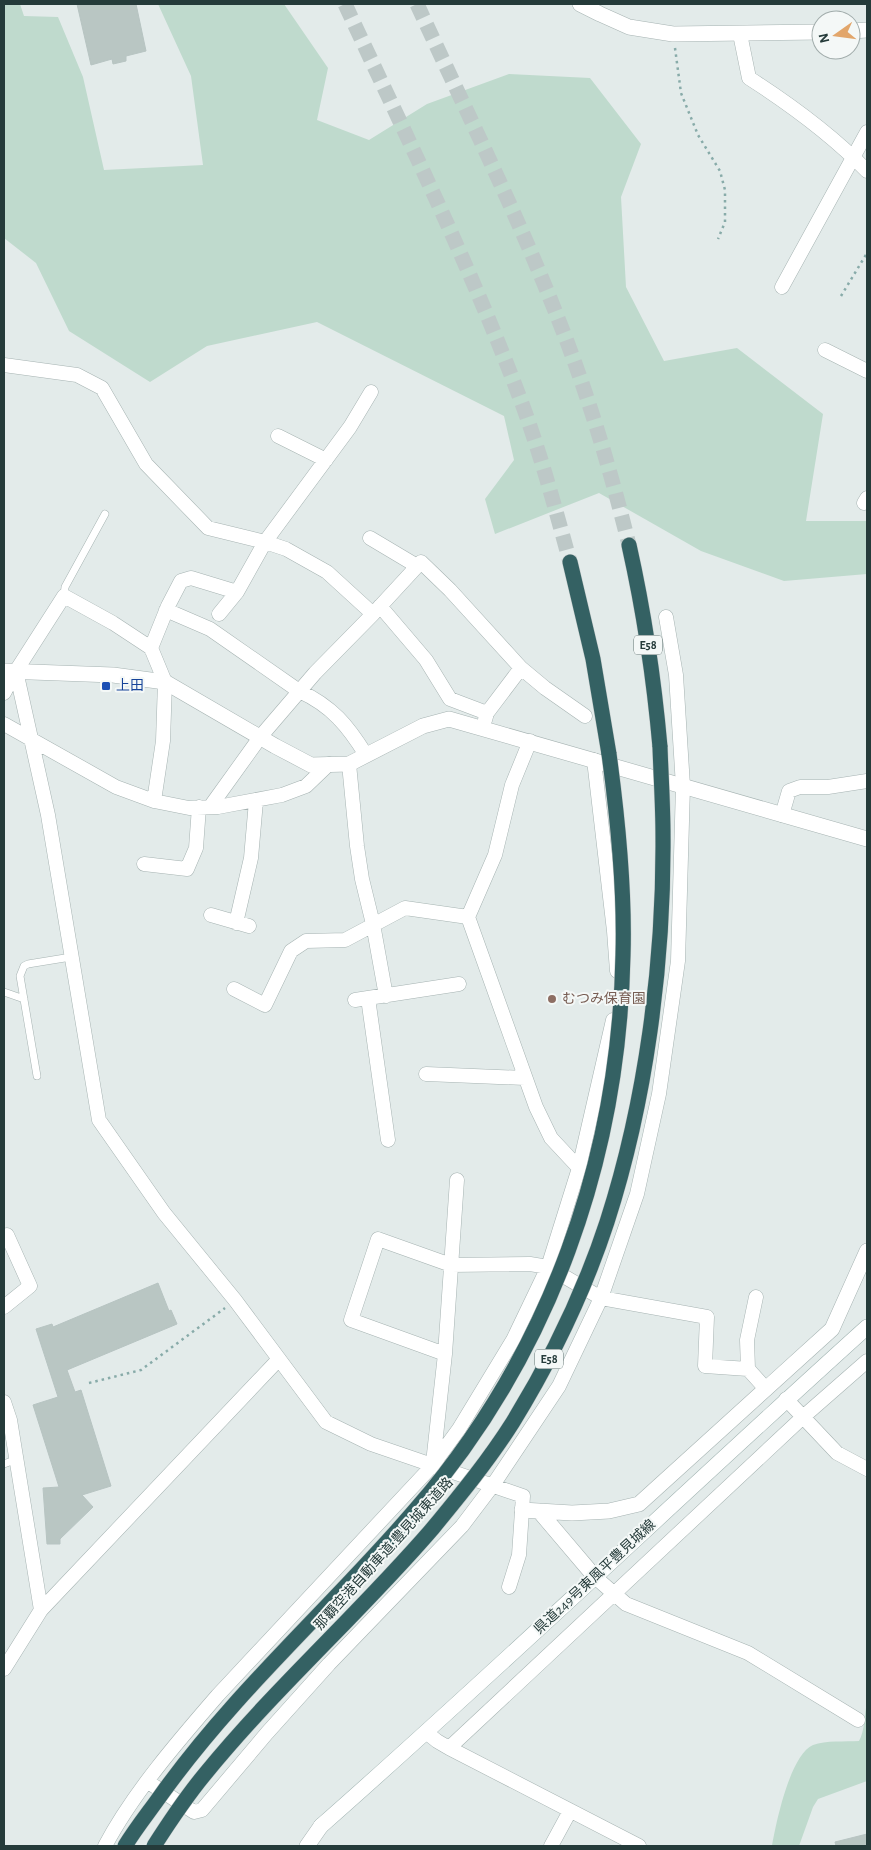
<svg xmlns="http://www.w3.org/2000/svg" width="871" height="1850" font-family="'Alegreya Sans','Noto Sans JP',sans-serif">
	<rect width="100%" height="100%" fill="#e3ebea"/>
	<path fill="#bfdacd" d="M 4,4 L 20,4 L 24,16 L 58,17 L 83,77 L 104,170 L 203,165 L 191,76 L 158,4 L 284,4 L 328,68 L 317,120 L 369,140 L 427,104 L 509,74 L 590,78 L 641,144 L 621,197 L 626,287 L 664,361 L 737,348 L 823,414 L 806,521 L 867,521 L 867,574 L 784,581 L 701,551 L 599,493 L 495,534 L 485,499 L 514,460 L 504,416 L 317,322 L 207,346 L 150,382 L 69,331 L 36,263 L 4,238 Z
		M 867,1703 L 867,1781 L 818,1799 L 813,1807 L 799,1846 L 772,1846 C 776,1823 790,1755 813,1745 C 826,1740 845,1742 859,1741 C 865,1731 864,1715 867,1703 Z"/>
	<path fill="#b9c6c3" stroke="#b7c4c2" d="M 77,4 L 136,4 L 146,51 L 126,56 L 126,61 L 113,64 L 112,59 L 91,65 Z
		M 158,1283 L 169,1311 L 171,1310 L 177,1324 L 67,1370 L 75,1392 L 81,1390 L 111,1486 L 82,1495 L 93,1507 L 60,1539 L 60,1544 L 47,1544 L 43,1488 L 59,1487 L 33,1405 L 58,1397 L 36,1329 L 52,1324 L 53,1327 Z
		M 867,1834 L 867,1846 L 836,1846 L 835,1842 Z"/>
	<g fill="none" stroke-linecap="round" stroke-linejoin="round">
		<path stroke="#bdc8c7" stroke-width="15" stroke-dasharray="15 8" stroke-linecap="butt" d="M 345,4 C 407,138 473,271 524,409 C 542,459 556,511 570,562
			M 417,4 C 465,109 517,213 559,321 C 588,394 610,468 629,545"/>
		<g stroke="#a6b3b2" stroke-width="8">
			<path id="service" d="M 64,596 L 65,587 L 105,514
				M 4,992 L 24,999
				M 37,1076 L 20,976 L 24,966 L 28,964 L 71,957
				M 4,1464 L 17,1459"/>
		</g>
		<g stroke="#a6b3b2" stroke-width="15">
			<path id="minor" d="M 740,34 L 749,78 C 791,105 832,135 867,171
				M 782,287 L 867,132
				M 825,350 L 867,371
				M 4,365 L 77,375 L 102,388 L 146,464 L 208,528 L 265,542 L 286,549 L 327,572 L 373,614 L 315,673 L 261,736 L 210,807
				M 278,436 L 326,460
				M 864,503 L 867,498
				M 370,538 L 417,566
				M 380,606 L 426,660 L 450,699 L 487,713
				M 166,610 L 210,629 L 299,691 C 332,706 348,726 366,755
				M 219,614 L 237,592 L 265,542 L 350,427 L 371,392
				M 373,614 L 421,562 L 450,590 L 521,668 L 545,688 L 585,716
				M 151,648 L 168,606 L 181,581 L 191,578 L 237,592
				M 16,671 L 48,815 L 99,1120 L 164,1213 L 235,1300 L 326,1422 L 371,1444 L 523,1496 L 519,1555 L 509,1587
				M 4,693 L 16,671 L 64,596 L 113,623 L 151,648 L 165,682 L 163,741 L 154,801
				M 485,720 L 487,713 L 521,668
				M 4,724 L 116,787 L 154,801 L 189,808 L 218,807 L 282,795 L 306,786 L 329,764
				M 530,741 L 512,785 L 495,855 L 468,917 L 536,1107 L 551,1138 L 579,1168
				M 594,760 L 614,931 L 617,971
				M 349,764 L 357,846 L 362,879 L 373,924 L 386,996
				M 782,815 L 789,791 L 800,787 L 828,787 L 867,781
				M 144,864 L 187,869 L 196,848 L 199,807
				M 211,915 L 249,926
				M 236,923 L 251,858 L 256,801
				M 234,989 L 265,1005 L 291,951 L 306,941 L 345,940 L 405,908 L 468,917
				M 368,998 L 388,1140
				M 355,1000 L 459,984
				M 426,1074 L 525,1078
				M 4,1307 L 30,1286 L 7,1235
				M 445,1354 L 351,1320 L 378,1239 L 451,1265 L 530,1264 L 548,1267 L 601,1298 L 707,1317 L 705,1366 L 748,1369 L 766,1389
				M 748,1369 L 747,1340 L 756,1297
				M 786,1399 L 837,1453 L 867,1469
				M 4,1402 L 10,1420 L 41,1610
				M 433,1463 L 445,1354 L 457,1180
				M 595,1577 L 626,1604 L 748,1653 L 858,1720
				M 4,1669 L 41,1610 L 279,1359
				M 427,1733 L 437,1741 L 449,1748 L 639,1846
				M 449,1748 L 803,1417 L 867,1361
				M 148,1782 L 194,1812 L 202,1810 L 267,1733 L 329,1664 L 462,1526 L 493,1485 L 559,1386 L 601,1298 L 637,1194 L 659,1094 L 678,961 L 683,786 L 676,675 L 666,617
				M 105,1846 C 133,1793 179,1740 218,1695 L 432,1466 L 459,1429 L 513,1340 L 548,1267 L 579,1168 L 613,1020
				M 551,1846 L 570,1811"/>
		</g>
		<g stroke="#a6b3b2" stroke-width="16">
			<path id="tertiary" d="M 580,4 L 600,14 L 629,27 L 673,34 L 821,32
				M 851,31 L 867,30
				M 4,671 L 113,675 L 165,682 L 275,746 L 311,765 L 349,764 L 423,726 L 449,719 L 867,839
				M 522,1510 L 572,1513 L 609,1511 L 639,1504 L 832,1329 L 867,1251
				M 539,1511 L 595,1577
				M 307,1846 L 321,1826"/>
		</g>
		<g stroke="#a0b3b1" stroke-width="16">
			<path id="secondary" d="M 321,1826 C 506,1663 684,1492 867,1327"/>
		</g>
		<g stroke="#c2c8c8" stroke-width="16">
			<path id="motorway" d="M 629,545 C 644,612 654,679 660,747
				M 570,562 L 593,659 L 609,754"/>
		</g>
		<path stroke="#88aba9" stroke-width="2.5" stroke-dasharray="2.5 4" stroke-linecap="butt" d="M 675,48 L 681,93 L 698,135 L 720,171 L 725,190 L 725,222 L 718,239
			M 841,296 L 867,253
			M 89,1383 L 141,1370 L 225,1308"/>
		<use href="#service" stroke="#fff" stroke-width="7"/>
		<use href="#minor" stroke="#fff" stroke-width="14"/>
		<use href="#tertiary" stroke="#fff" stroke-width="15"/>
		<use href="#secondary" stroke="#fff" stroke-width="15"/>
		<use href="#motorway" stroke="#346163" stroke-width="15"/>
		<g stroke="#c2c8c8" stroke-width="16" stroke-linecap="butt">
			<path id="motorway-bridge" d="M 125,1846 C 136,1828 149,1812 161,1795 C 236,1690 333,1606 416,1509 C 550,1354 619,1159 623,955 C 625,888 618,820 609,754
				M 154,1846 C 170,1821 186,1797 205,1774 C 276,1687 360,1613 433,1528 C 461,1494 489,1460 513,1422 C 551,1360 584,1292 607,1222 C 646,1101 664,963 663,836 C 663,806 661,777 660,747"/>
		</g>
		<use href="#motorway-bridge" stroke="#346163" stroke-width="15"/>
	</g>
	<rect fill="#1a4fb4" stroke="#f4f8f7" stroke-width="2" x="101" y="681" width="10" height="10" rx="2.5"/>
	<circle fill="#8d6e63" stroke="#f4f8f7" stroke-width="2" cx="552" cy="999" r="5"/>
	<g text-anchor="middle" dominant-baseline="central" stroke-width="4" stroke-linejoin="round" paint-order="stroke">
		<g fill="#f4f8f7" stroke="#637473" stroke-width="1">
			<rect x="634" y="635.5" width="28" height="19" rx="4"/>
			<rect x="535" y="1349.5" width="28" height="19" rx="4"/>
		</g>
		<g font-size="12" font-weight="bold" fill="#253b3a">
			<text x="648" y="645">E58</text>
			<text x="549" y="1359">E58</text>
		</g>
		<g font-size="14" fill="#164399" stroke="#f4f8f7" text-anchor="start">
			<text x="116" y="686">上田</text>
		</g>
		<g font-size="14" fill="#785e54" stroke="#f4f8f7" text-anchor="start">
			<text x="562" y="999">むつみ保育園</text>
		</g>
		<g font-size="14" fill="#253b3a" stroke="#f4f8f7">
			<text transform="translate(384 1554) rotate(-48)">那覇空港自動車道;豊見城東道路</text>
			<text transform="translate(595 1577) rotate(-43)">県道249号東風平豊見城線</text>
		</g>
	</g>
	<rect width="871" height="1850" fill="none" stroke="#253b3a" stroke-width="10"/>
	<g transform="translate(836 35) rotate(256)"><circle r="24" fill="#f4f8f7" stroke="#a1acab"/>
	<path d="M0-4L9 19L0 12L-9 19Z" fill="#e2a66b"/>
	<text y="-8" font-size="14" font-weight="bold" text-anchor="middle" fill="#253b3a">N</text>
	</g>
</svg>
